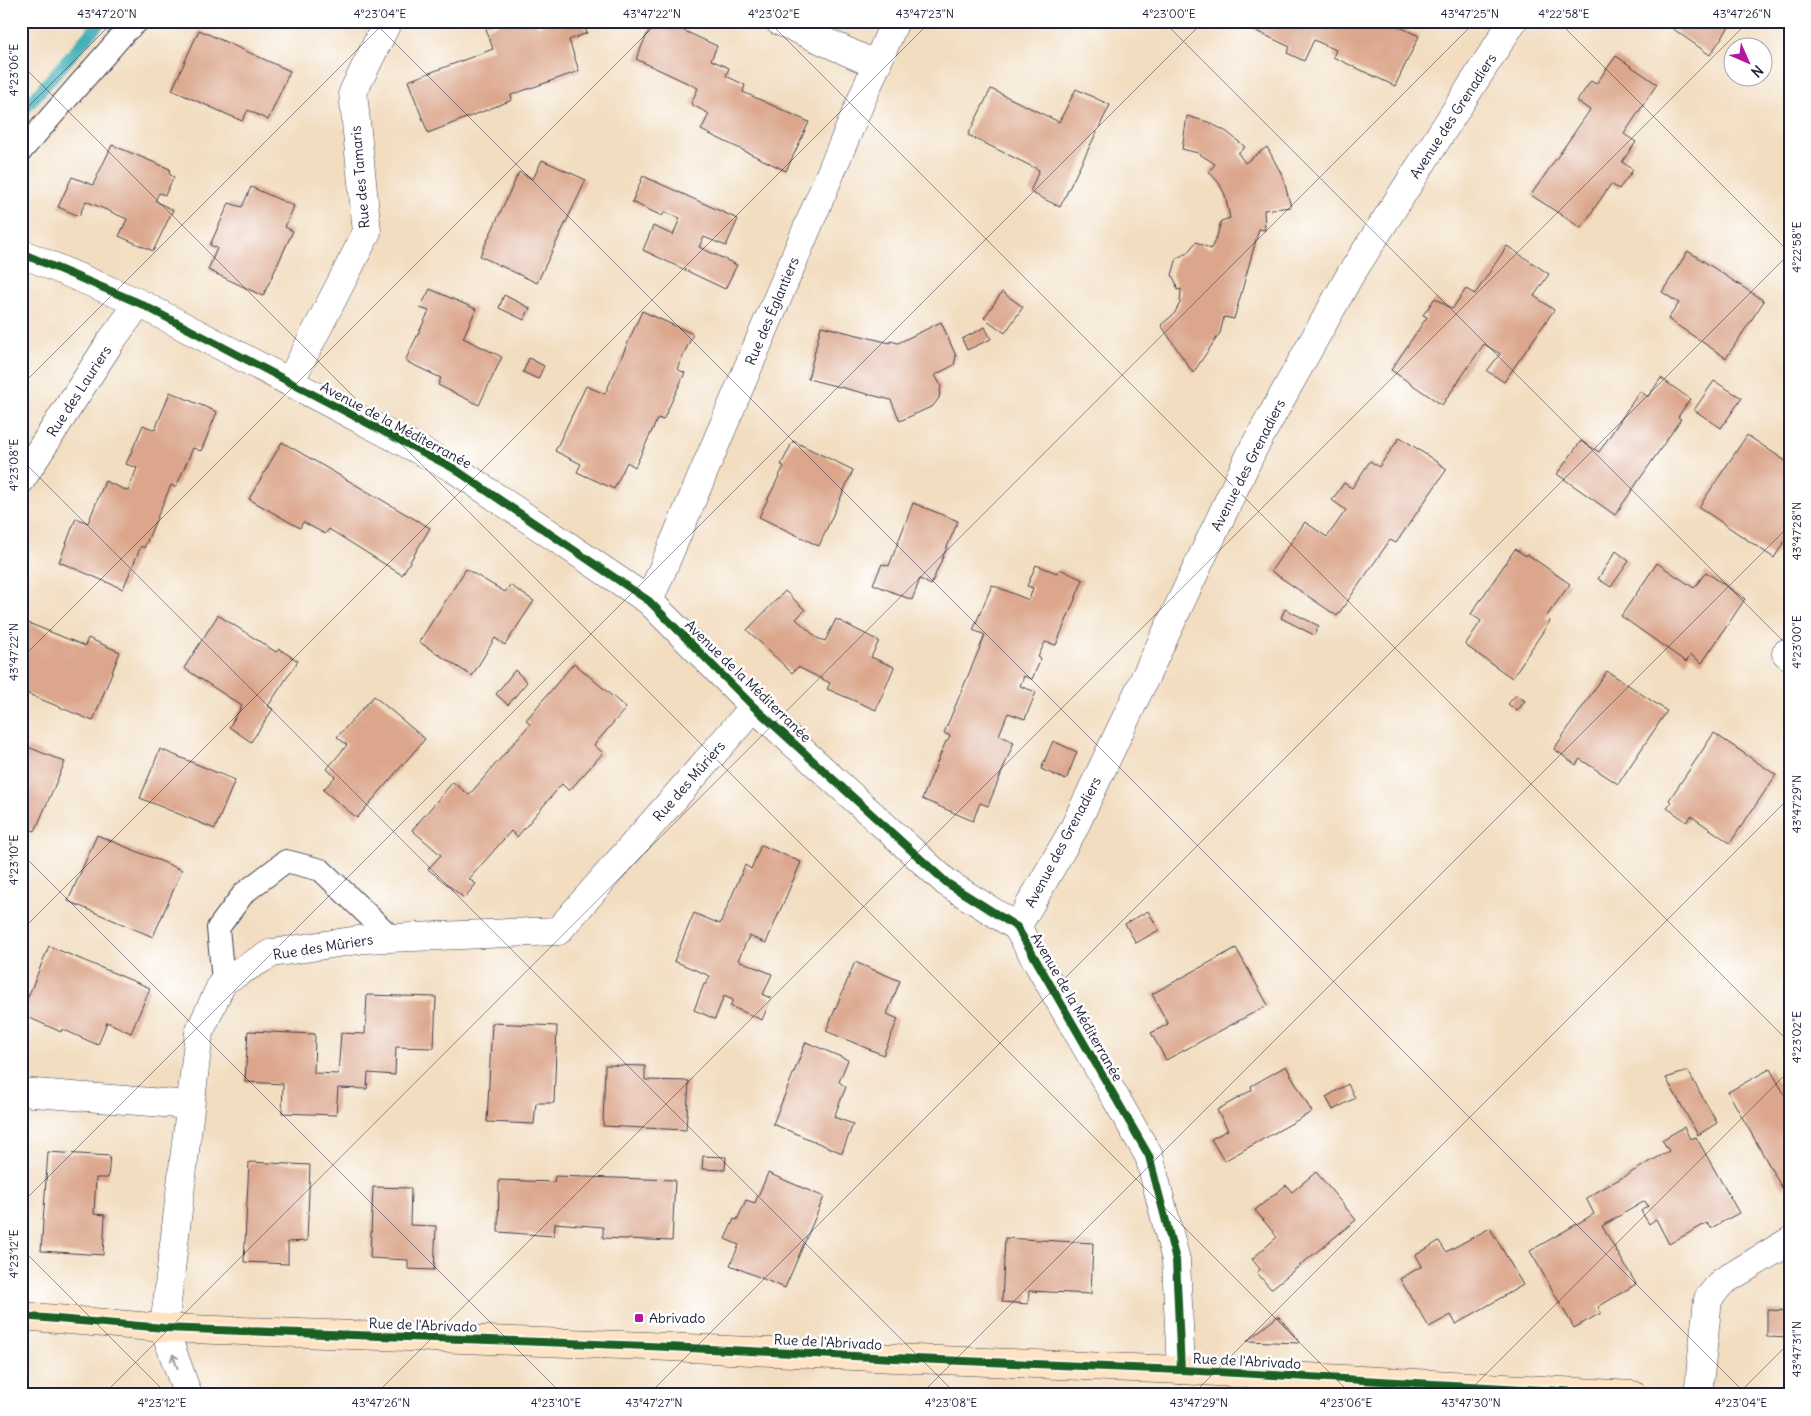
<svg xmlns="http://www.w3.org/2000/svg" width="1811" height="1416" font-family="Delius,sans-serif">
	<rect width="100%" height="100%" fill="#fff"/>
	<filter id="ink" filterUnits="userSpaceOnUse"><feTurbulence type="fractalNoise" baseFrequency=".02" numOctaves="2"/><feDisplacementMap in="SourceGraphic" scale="10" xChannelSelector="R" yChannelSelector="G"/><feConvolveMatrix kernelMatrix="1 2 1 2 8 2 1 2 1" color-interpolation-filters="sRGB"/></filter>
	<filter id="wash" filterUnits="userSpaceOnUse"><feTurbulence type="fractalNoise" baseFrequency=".0096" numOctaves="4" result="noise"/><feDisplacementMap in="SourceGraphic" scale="20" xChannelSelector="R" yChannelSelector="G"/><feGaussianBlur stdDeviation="1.12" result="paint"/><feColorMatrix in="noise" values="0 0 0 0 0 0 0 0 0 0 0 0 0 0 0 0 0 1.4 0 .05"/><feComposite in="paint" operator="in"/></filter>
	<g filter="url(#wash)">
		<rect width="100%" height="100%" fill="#f2ddc0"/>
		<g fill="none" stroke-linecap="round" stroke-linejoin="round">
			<path stroke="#3cadb6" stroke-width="12" d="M 21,113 L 101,21"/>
		</g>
		<g id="blocks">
			<path fill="#dba68b" d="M 509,21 L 536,21 L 538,27 L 553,21 L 582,21 L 587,33 L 569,40 L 579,71 L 511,95 L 512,100 L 428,133 L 408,81 L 493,49 L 486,29 Z
				M 653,21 L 663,21 L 717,46 L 711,60 L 729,68 L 726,76 L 745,85 L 743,92 L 809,122 L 786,171 L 701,130 L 709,114 L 691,104 L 698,88 L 636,59 Z
				M 1235,21 L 1367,21 L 1372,24 L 1373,21 L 1387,21 L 1419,36 L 1395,86 L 1333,57 L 1336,50 L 1314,40 L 1304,61 L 1287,53 L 1290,47 Z
				M 1662,21 L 1733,21 L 1710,55 Z
				M 199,30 L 290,71 L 268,120 L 248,110 L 242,121 L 172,90 Z
				M 1616,56 L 1657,84 L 1624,134 L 1636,142 L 1622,162 L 1633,170 L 1619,189 L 1611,184 L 1581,228 L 1531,195 L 1590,110 L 1577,101 L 1591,81 L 1596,84 Z
				M 991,89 L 1059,122 L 1076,89 L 1110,105 L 1060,207 L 1030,192 L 1039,170 L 968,135 Z
				M 1187,116 L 1208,122 L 1227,132 L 1245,147 L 1238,153 L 1245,163 L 1267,147 L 1283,177 L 1291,207 L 1264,210 L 1265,230 L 1259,229 L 1234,319 L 1224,317 L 1220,333 L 1193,373 L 1161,325 L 1174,314 L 1180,303 L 1181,289 L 1177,290 L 1176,283 L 1172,275 L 1177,258 L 1187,253 L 1196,242 L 1211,249 L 1217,236 L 1221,221 L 1230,218 L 1225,195 L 1219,183 L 1209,172 L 1215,164 L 1198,153 L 1182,149 Z
				M 112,145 L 170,169 L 169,174 L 174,177 L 165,195 L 159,193 L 155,201 L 173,210 L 153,251 L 119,236 L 127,219 L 86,201 L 79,216 L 58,207 L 72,177 L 93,185 Z
				M 542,160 L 586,180 L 537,283 L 480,256 L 519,172 L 533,179 Z
				M 643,176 L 738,219 L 726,246 L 704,237 L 699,247 L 737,265 L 725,289 L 643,250 L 653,226 L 673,235 L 680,218 L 665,212 L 662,216 L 632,202 Z
				M 251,187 L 294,206 L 285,227 L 293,231 L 263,296 L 208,270 L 217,248 L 210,245 L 229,203 L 242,207 Z
				M 1507,246 L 1549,274 L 1534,296 L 1554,310 L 1504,382 L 1487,371 L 1500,354 L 1484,344 L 1442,405 L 1391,370 L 1427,317 L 1423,315 L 1435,298 L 1452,309 L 1466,289 L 1475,294 Z
				M 1688,251 L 1764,301 L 1726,358 L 1668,319 L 1679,303 L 1662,292 Z
				M 430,289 L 476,309 L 463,338 L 502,357 L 479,405 L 438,385 L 441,378 L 405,361 L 429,311 L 420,308 Z
				M 1002,292 L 1023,307 L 1005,333 L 984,318 Z
				M 504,295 L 530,308 L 524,320 L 499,308 Z
				M 642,311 L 693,334 L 677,369 L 685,373 L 663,420 L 658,418 L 635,467 L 627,462 L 614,489 L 577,472 L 581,464 L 555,451 L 586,386 L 605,394 Z
				M 941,322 L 956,356 L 954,365 L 935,375 L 941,386 L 939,398 L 933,406 L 900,421 L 891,400 L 808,379 L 821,326 L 890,343 L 890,341 L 898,343 Z
				M 985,327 L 991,339 L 967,350 L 962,339 Z
				M 529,358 L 544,366 L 538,379 L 523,372 Z
				M 1661,378 L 1690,399 L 1678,417 L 1681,419 L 1615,515 L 1557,474 L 1581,441 L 1599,452 L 1640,391 L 1648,397 Z
				M 1714,381 L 1742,398 L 1721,428 L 1694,410 Z
				M 170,392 L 217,412 L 201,451 L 193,448 L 176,487 L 171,485 L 144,548 L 141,546 L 123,589 L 59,562 L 76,518 L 88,523 L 105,481 L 128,491 L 137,468 L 126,464 L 143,425 L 155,430 Z
				M 1747,435 L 1790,464 L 1790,532 L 1774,558 L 1699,507 Z
				M 1400,437 L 1447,469 L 1396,543 L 1390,540 L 1337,616 L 1271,571 L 1305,522 L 1327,537 L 1346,510 L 1332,500 L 1344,483 L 1352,488 L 1370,461 L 1379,467 Z
				M 793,441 L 853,470 L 819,546 L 759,517 L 784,466 L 781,465 Z
				M 282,442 L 430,528 L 402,575 L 329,529 L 325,534 L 303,522 L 300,528 L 249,499 Z
				M 913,503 L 958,521 L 931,585 L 920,579 L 912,600 L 873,584 L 882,564 L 889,566 Z
				M 1515,549 L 1526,556 L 1527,554 L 1570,584 L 1546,617 L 1550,621 L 1512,678 L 1465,645 L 1481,621 L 1471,614 Z
				M 1616,551 L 1629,561 L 1611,587 L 1598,579 Z
				M 1657,563 L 1694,588 L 1706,572 L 1745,599 L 1702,663 L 1691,655 L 1686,662 L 1621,616 Z
				M 1036,565 L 1057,573 L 1060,569 L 1083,580 L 1056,645 L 1045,642 L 1038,657 L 1041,659 L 1032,679 L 1024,676 L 1020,686 L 1036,692 L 1025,719 L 1008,713 L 999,735 L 1014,742 L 988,806 L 980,803 L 973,821 L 922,799 L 946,741 L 948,741 L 950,736 L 944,733 L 985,635 L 973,630 L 992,585 L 1029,600 L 1033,588 L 1027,586 Z
				M 466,569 L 505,592 L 510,585 L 534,601 L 505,645 L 495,638 L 472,676 L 419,642 Z
				M 785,591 L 805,610 L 796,619 L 817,638 L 825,641 L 836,619 L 879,641 L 871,657 L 894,667 L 876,710 L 827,689 L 830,683 L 798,667 L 792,673 L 747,630 Z
				M 1285,609 L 1319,626 L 1314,635 L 1281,618 Z
				M 218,615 L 276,652 L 279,649 L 298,661 L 268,706 L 273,709 L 251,742 L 229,727 L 242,706 L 184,668 Z
				M 21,620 L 85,646 L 88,638 L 120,652 L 93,721 L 21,691 Z
				M 574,663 L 626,708 L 594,745 L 603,753 L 569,791 L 562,784 L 517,837 L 511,831 L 469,879 L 476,884 L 464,898 L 428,869 L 441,855 L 412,830 L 453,782 L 469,795 L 530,724 L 526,720 Z
				M 515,670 L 527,682 L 508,705 L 496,694 Z
				M 1607,671 L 1667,711 L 1618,784 L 1580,759 L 1576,765 L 1554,749 Z
				M 1516,695 L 1525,701 L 1517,711 L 1508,704 Z
				M 374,696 L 425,739 L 357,818 L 323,790 L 335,777 L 327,769 L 347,745 L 337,737 Z
				M 1714,733 L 1776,775 L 1730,843 L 1691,816 L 1687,822 L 1667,808 L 1671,802 L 1669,800 Z
				M 1053,741 L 1077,752 L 1066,780 L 1041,769 Z
				M 28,747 L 65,762 L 35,831 L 21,826 L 21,764 Z
				M 160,749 L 235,780 L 215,829 L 140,798 Z
				M 97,835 L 182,870 L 153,937 L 68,901 Z
				M 761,845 L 801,862 L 766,943 L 749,936 L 738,960 L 772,974 L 763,995 L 771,998 L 762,1020 L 730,1006 L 733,1000 L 724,996 L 715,1019 L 694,1010 L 704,984 L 706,984 L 710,976 L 674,961 L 694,913 L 720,924 L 745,865 L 751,869 Z
				M 1148,911 L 1159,930 L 1136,943 L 1125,924 Z
				M 49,946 L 150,988 L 131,1033 L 107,1022 L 98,1045 L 62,1029 L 61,1032 L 21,1014 Z
				M 1236,948 L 1268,1005 L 1166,1060 L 1151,1033 L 1168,1024 L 1152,994 Z
				M 855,962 L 900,981 L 887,1014 L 898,1019 L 883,1055 L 826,1031 Z
				M 367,995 L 436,997 L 434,1048 L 396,1047 L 395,1075 L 368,1073 L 367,1089 L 338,1088 L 336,1115 L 282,1113 L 283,1084 L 245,1082 L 248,1031 L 315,1034 L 314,1073 L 338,1074 L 341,1033 L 365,1034 Z
				M 492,1023 L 557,1026 L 554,1103 L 536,1103 L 534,1124 L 487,1122 Z
				M 806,1042 L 848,1060 L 839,1082 L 846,1087 L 834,1117 L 853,1124 L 842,1153 L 773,1124 Z
				M 605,1065 L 645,1066 L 645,1080 L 689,1081 L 686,1130 L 603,1126 Z
				M 1286,1066 L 1312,1112 L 1224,1161 L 1211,1139 L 1228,1130 L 1217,1110 L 1252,1090 L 1251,1086 Z
				M 1770,1069 L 1790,1104 L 1790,1183 L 1782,1188 L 1728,1092 Z
				M 1688,1071 L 1717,1123 L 1698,1135 L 1666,1078 Z
				M 1348,1084 L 1355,1098 L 1333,1110 L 1326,1097 Z
				M 1684,1127 L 1690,1139 L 1696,1137 L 1739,1213 L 1711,1228 L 1707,1223 L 1669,1244 L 1656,1219 L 1649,1224 L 1641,1211 L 1648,1206 L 1645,1201 L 1602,1226 L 1636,1284 L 1598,1307 L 1601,1313 L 1574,1328 L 1530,1251 L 1594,1214 L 1586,1198 L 1669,1151 L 1662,1140 Z
				M 48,1152 L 110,1156 L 108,1178 L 96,1178 L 94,1214 L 105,1215 L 103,1255 L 41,1251 Z
				M 703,1156 L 726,1157 L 725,1170 L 702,1169 Z
				M 249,1162 L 310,1165 L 307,1241 L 288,1242 L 288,1264 L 244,1262 Z
				M 1316,1172 L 1356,1220 L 1271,1289 L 1257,1273 L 1260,1269 L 1252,1259 L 1277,1237 L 1255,1210 L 1286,1185 L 1292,1192 Z
				M 768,1173 L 824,1197 L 785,1288 L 730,1265 L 739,1245 L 725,1239 L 734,1219 L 737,1220 L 746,1200 L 755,1203 Z
				M 555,1176 L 675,1180 L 672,1241 L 603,1238 L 603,1227 L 555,1223 L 554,1236 L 498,1232 L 499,1180 L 554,1182 Z
				M 373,1187 L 411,1188 L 410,1225 L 436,1226 L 434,1270 L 408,1269 L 408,1260 L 370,1258 Z
				M 1490,1228 L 1523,1285 L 1456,1324 L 1451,1315 L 1429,1327 L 1400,1279 L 1422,1266 L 1416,1255 L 1439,1241 L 1446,1252 Z
				M 1005,1238 L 1093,1243 L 1091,1294 L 1029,1291 L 1028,1304 L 1002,1302 Z
				M 1767,1310 L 1790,1311 L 1790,1338 L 1767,1337 Z
				M 1278,1316 L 1299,1341 L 1298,1343 L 1247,1341 Z"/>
		</g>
	</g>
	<g filter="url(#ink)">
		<use href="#blocks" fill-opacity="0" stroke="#413e4f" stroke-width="1"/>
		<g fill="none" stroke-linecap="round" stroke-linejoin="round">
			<g stroke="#413e4f" stroke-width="24">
				<path id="lane" d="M 21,151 L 125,32 L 138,21
					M 223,981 L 218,928 L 244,893 L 286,861 L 321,870 L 392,938"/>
			</g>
			<g stroke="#413e4f" stroke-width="29">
				<path id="street" d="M 779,21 L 877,65
					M 21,253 L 139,303 L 453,468 L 649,601 L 754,707 L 947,883 L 1017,927 L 1149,1156 L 1176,1260 L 1181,1370
					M 290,382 L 367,232 L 353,92 L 388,21
					M 21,480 L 111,341 L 139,303
					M 649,601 L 895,21
					M 1786,653 L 1790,656
					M 1017,927 L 1073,830 L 1253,449 L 1349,277 L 1513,21
					M 21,1092 L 190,1105
					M 188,1395 L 164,1328 L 199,1033 L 223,981 L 272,953 L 365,939 L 558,931 L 754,707
					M 1698,1395 L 1708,1299 L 1722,1282 L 1790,1241"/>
			</g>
			<g stroke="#413e4f" stroke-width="29">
				<path id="secondary" d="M 21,1316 L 164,1328 L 648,1346 L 915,1359 L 1181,1370 L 1633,1395"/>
			</g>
			<use href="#lane" stroke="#fff" stroke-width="22"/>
			<use href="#street" stroke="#fff" stroke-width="28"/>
			<use href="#secondary" stroke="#fee4c5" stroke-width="28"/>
			<g stroke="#fff" stroke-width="11">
				<path id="cycleway" d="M 21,253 L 139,303 L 453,468 L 649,601 L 754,707 L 947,883 L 1017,927 L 1149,1156 L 1176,1260 L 1181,1370
					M 21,1316 L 164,1328 L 648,1346 L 915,1359 L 1181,1370 L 1633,1395"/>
			</g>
			<use href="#cycleway" stroke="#1b5e20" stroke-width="8"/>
		</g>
		<defs><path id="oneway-shaft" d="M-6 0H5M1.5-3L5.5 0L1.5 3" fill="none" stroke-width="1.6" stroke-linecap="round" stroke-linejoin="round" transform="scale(1.25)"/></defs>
		<use stroke="#9c9ca7" href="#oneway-shaft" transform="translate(175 1361) rotate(-109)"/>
	</g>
	<path fill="none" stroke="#22223b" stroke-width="1" stroke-opacity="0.45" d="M 373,21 L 1747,1395M 768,21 L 1790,1043M 1163,21 L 1790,648M 1558,21 L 1790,253M 21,64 L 1352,1395M 21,114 L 114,21M 21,386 L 386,21M 21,459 L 957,1395M 21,659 L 659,21M 21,853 L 563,1395M 21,931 L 931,21M 21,1204 L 1204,21M 21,1248 L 168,1395M 103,1395 L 1476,21M 375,1395 L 1749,21M 648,1395 L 1790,253M 920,1395 L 1790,525M 1192,1395 L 1790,797M 1465,1395 L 1790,1070M 1737,1395 L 1790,1342"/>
	<rect fill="#b5179e" stroke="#fff" stroke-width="2" x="634" y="1313" width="10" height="10" rx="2.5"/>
	<g text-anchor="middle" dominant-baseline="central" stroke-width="5" stroke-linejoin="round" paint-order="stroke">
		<g font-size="14" fill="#22223b" stroke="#fff">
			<text transform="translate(1453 116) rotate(-57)">Avenue des Grenadiers</text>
			<text transform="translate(360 177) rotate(-95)">Rue des Tamaris</text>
			<text transform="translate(772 311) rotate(-67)">Rue des Églantiers</text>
			<text transform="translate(79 391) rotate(-57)">Rue des Lauriers</text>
			<text transform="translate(396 425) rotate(28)">Avenue de la Méditerranée</text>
			<text transform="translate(1248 465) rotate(-63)">Avenue des Grenadiers</text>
			<text transform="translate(748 681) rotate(44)">Avenue de la Méditerranée</text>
			<text transform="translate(689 781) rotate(-49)">Rue des Mûriers</text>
			<text transform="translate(1063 842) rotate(-62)">Avenue des Grenadiers</text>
			<text transform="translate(323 947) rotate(-9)">Rue des Mûriers</text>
			<text transform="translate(1077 1007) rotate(60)">Avenue de la Méditerranée</text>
			<text transform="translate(423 1325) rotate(2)">Rue de l'Abrivado</text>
			<text transform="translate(828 1342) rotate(3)">Rue de l'Abrivado</text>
			<text transform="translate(1247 1361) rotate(3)">Rue de l'Abrivado</text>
		</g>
		<g font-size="14" fill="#22223b" stroke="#fff" text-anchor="start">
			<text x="649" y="1318">Abrivado</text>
		</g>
	</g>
	<rect width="1811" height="1416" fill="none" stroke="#fff" stroke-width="55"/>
	<g transform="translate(1748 62) rotate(135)"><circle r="24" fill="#ffffff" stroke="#a7a7b1"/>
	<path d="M0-4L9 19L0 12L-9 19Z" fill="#b5179e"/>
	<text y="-8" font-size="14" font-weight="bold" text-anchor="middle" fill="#22223b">N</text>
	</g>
	<rect x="28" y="28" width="1756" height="1360" fill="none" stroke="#22223b" stroke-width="2"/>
	<g font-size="12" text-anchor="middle" fill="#22223b">
		<text x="107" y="18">43°47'20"N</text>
		<text x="380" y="18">4°23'04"E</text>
		<text x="652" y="18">43°47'22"N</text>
		<text x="774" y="18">4°23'02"E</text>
		<text x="925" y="18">43°47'23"N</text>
		<text x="1169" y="18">4°23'00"E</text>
		<text x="1470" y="18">43°47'25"N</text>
		<text x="1564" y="18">4°22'58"E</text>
		<text x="1742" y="18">43°47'26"N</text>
		<text transform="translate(14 70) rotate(-90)" y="4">4°23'06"E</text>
		<text transform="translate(1797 247) rotate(-90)" y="4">4°22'58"E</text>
		<text transform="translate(14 465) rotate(-90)" y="4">4°23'08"E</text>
		<text transform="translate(1797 531) rotate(-90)" y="4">43°47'28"N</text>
		<text transform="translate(1797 642) rotate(-90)" y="4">4°23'00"E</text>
		<text transform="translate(14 652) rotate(-90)" y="4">43°47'22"N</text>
		<text transform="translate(1797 804) rotate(-90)" y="4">43°47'29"N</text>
		<text transform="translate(14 860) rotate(-90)" y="4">4°23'10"E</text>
		<text transform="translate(1797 1037) rotate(-90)" y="4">4°23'02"E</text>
		<text transform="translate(14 1254) rotate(-90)" y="4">4°23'12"E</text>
		<text transform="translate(1797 1349) rotate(-90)" y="4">43°47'31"N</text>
		<text x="162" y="1407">4°23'12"E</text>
		<text x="381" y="1407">43°47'26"N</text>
		<text x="556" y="1407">4°23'10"E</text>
		<text x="654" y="1407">43°47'27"N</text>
		<text x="951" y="1407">4°23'08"E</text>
		<text x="1199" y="1407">43°47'29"N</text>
		<text x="1346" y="1407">4°23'06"E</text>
		<text x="1471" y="1407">43°47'30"N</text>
		<text x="1741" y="1407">4°23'04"E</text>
	</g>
</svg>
